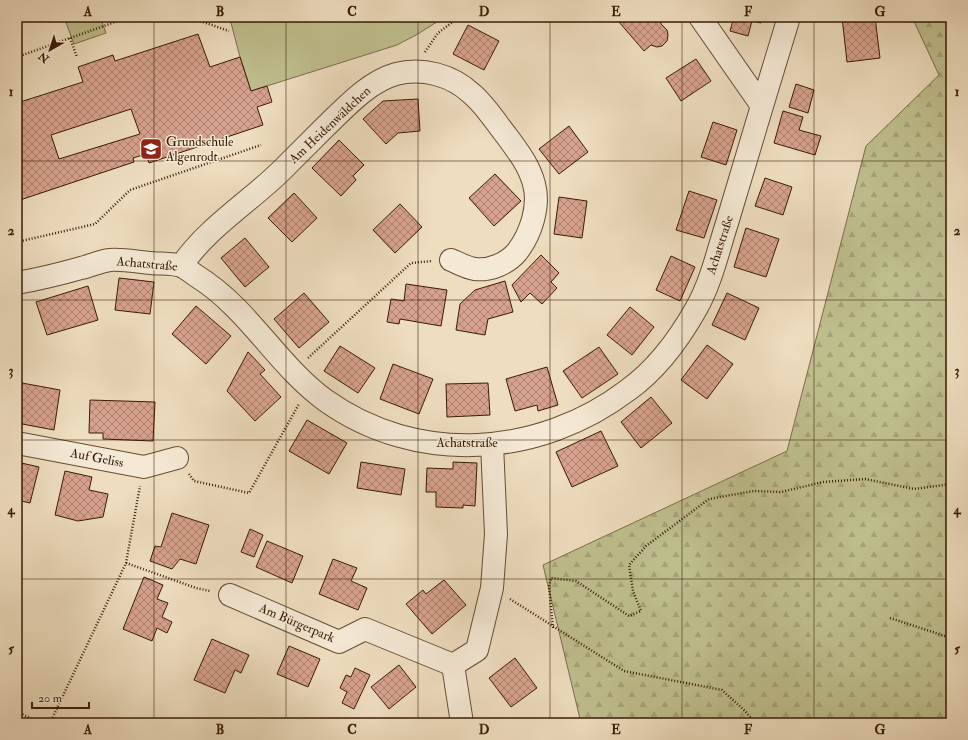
<svg xmlns="http://www.w3.org/2000/svg" width="968" height="740" font-family="'IM FELL Double Pica',serif">
	<defs>
		<pattern id="forest-firs" width="22" height="20" patternUnits="userSpaceOnUse"><rect width="22" height="20" fill="#bfbf8e"/><path d="M5 1l3.5 6h-7zM16 11l3.5 6h-7z" fill="#a5a479"/></pattern>
		<pattern id="building-cross-hatch" width="8" height="8" patternUnits="userSpaceOnUse"><rect width="8" height="8" fill="#d7a28d"/><path d="M0 0l8 8M0 8l8-8" fill="none" stroke="#af8371"/></pattern>
	</defs>
	<rect width="100%" height="100%" fill="#eeddbf"/>
	<filter id="stains"><feTurbulence type="fractalNoise" baseFrequency=".005" numOctaves="4"/><feColorMatrix values="0 0 0 0 .2 0 0 0 0 .09 0 0 0 0 .02 0 0 0 .5 -.17"/></filter>
	<radialGradient id="worn" r=".72"><stop offset=".6" stop-color="#630" stop-opacity="0"/><stop offset="1" stop-color="#630" stop-opacity=".3"/></radialGradient>
	<path fill="url(#forest-firs)" stroke="#7c6d49" d="M 912,17 L 951,17 L 951,723 L 581,723 L 543,565 L 787,451 L 866,146 L 939,75 Z"/>
	<path fill="#bfbf8e" stroke="#7c6d49" d="M 64,17 L 100,17 L 106,33 L 74,44 Z
		M 236,17 L 445,17 L 416,35 L 397,45 L 251,91 L 240,57 L 230,19 Z"/>
	<path fill="url(#building-cross-hatch)" stroke="#391b04" fill-rule="evenodd" d="M 625,17 L 660,17 L 661,24 L 667,30 L 668,35 L 667,41 L 662,46 L 657,47 L 651,45 L 644,51 L 619,22 Z
		M 734,17 L 763,17 L 761,23 L 752,21 L 748,36 L 730,31 Z
		M 842,17 L 875,17 L 880,58 L 847,62 Z
		M 468,25 L 499,41 L 484,70 L 453,54 Z
		M 198,34 L 210,67 L 240,57 L 251,91 L 267,86 L 272,102 L 257,107 L 263,125 L 149,163 L 146,154 L 133,158 L 134,162 L 17,201 L 17,119 L 20,118 L 17,109 L 17,103 L 83,82 L 78,67 L 113,55 L 115,61 ZM 131,109 L 140,134 L 59,159 L 51,135 Z
		M 696,59 L 711,81 L 681,101 L 666,78 Z
		M 796,84 L 814,90 L 808,113 L 789,107 Z
		M 418,99 L 420,131 L 398,133 L 386,144 L 363,119 L 383,101 Z
		M 783,111 L 803,117 L 799,130 L 821,136 L 815,155 L 774,143 Z
		M 713,122 L 737,130 L 726,165 L 701,157 Z
		M 569,126 L 588,152 L 559,174 L 539,149 Z
		M 339,140 L 364,165 L 353,176 L 356,180 L 341,196 L 312,168 Z
		M 495,174 L 521,201 L 494,226 L 469,198 Z
		M 765,178 L 792,187 L 783,215 L 755,206 Z
		M 689,191 L 717,200 L 704,238 L 676,230 Z
		M 294,193 L 317,218 L 292,242 L 268,218 Z
		M 559,197 L 587,201 L 582,238 L 554,234 Z
		M 400,204 L 422,227 L 395,253 L 373,230 Z
		M 746,228 L 779,239 L 766,277 L 734,267 Z
		M 245,238 L 269,267 L 245,287 L 221,258 Z
		M 541,255 L 559,273 L 551,282 L 557,288 L 542,304 L 530,293 L 521,302 L 512,285 Z
		M 671,256 L 695,267 L 680,301 L 656,290 Z
		M 119,278 L 154,282 L 150,314 L 115,310 Z
		M 505,281 L 513,312 L 488,319 L 485,335 L 456,330 L 460,304 L 475,290 Z
		M 406,284 L 447,290 L 441,326 L 400,319 L 399,324 L 387,322 L 391,299 L 404,301 Z
		M 88,286 L 98,320 L 47,335 L 36,302 Z
		M 304,293 L 329,322 L 299,348 L 274,319 Z
		M 727,293 L 759,308 L 745,340 L 712,325 Z
		M 196,306 L 231,336 L 206,364 L 172,334 Z
		M 630,307 L 654,327 L 632,355 L 607,335 Z
		M 707,345 L 733,364 L 707,399 L 681,380 Z
		M 340,346 L 375,368 L 358,393 L 324,371 Z
		M 599,347 L 618,374 L 582,398 L 563,371 Z
		M 248,352 L 265,370 L 260,374 L 281,397 L 255,421 L 227,391 Z
		M 393,364 L 433,379 L 419,414 L 380,399 Z
		M 547,367 L 558,405 L 538,411 L 537,405 L 515,411 L 506,379 Z
		M 22,383 L 60,390 L 54,430 L 17,423 L 17,414 Z
		M 488,383 L 490,415 L 447,417 L 446,384 Z
		M 651,397 L 672,423 L 641,448 L 621,422 Z
		M 90,400 L 155,402 L 153,441 L 103,439 L 103,433 L 89,433 Z
		M 307,420 L 347,443 L 329,474 L 289,451 Z
		M 601,431 L 618,466 L 572,487 L 556,452 Z
		M 17,462 L 39,467 L 30,503 L 17,500 Z
		M 361,462 L 405,469 L 401,495 L 357,488 Z
		M 453,462 L 477,463 L 475,506 L 463,505 L 463,508 L 436,507 L 436,492 L 426,492 L 427,468 L 453,469 Z
		M 65,471 L 92,477 L 89,490 L 108,494 L 103,517 L 78,521 L 55,515 Z
		M 172,513 L 209,525 L 196,564 L 180,559 L 172,569 L 150,561 L 155,546 L 161,547 Z
		M 250,529 L 263,535 L 254,557 L 241,552 Z
		M 267,541 L 303,556 L 292,583 L 256,567 Z
		M 333,559 L 357,568 L 351,581 L 367,588 L 358,610 L 319,594 Z
		M 144,577 L 163,585 L 157,599 L 168,603 L 162,617 L 172,622 L 167,633 L 157,628 L 152,641 L 123,629 Z
		M 444,580 L 466,605 L 432,634 L 406,604 L 423,590 L 426,594 Z
		M 212,639 L 249,655 L 241,673 L 235,670 L 225,693 L 194,680 Z
		M 289,646 L 320,659 L 308,687 L 277,674 Z
		M 515,658 L 537,688 L 511,707 L 489,678 Z
		M 399,665 L 416,687 L 389,709 L 371,687 Z
		M 355,668 L 370,675 L 354,709 L 342,703 L 347,692 L 340,688 L 346,675 L 351,677 Z"/>
	<g fill="none" stroke-linecap="round" stroke-linejoin="round">
		<g stroke="#664c33" stroke-width="24">
			<path id="minor" d="M 762,106 L 789,17
				M 181,266 C 207,228 248,203 281,171 C 296,156 311,141 326,126 C 346,107 368,82 396,74 C 422,67 452,75 472,94 C 485,105 495,121 506,135 C 517,150 529,165 534,184 C 540,206 531,234 517,252 C 507,264 489,271 475,269 C 467,268 458,263 451,260
				M 17,283 C 39,279 60,274 81,268 C 90,266 101,261 110,260 C 123,259 138,262 151,263 C 160,264 173,263 181,266 C 187,268 193,274 198,277 C 249,309 277,365 325,400 C 417,466 540,457 628,390 C 656,370 679,339 696,309 C 711,283 718,251 727,223 C 739,184 750,145 762,106 L 700,17
				M 17,443 L 144,467 L 177,458
				M 230,595 L 339,642 L 365,629 L 453,665 L 477,650 L 492,588 L 496,534 L 492,444
				M 453,665 L 462,723"/>
		</g>
		<path stroke="#391b04" stroke-width="2.5" stroke-dasharray="1 2" stroke-linecap="butt" d="M 189,17 L 229,31
			M 70,38 L 77,57
			M 425,52 L 438,33 L 459,17
			M 17,57 L 129,17
			M 17,242 L 95,224 L 130,190 L 261,145
			M 308,358 L 411,263 L 432,261
			M 189,474 L 194,481 L 249,493 L 299,404
			M 126,563 L 196,588 L 210,591
			M 510,599 L 624,671 L 722,690 L 745,711 L 755,723
			M 890,618 L 951,638
			M 553,628 L 549,587 L 551,578 L 576,581 L 629,616 L 641,611 L 633,591 L 629,565 L 646,546 L 709,499 L 754,491 L 781,492 L 823,482 L 865,479 L 914,489 L 951,484
			M 17,712 L 42,723
			M 50,723 L 126,563 L 140,486"/>
		<use href="#minor" stroke="#f4e9d5" stroke-width="22"/>
	</g>
	<path fill="none" stroke="#391b04" stroke-width="1" stroke-opacity="0.55" d="M 154,17 L 154,723M 286,17 L 286,723M 418,17 L 418,723M 550,17 L 550,723M 682,17 L 682,723M 814,17 L 814,723M 17,161 L 951,161M 17,300 L 951,300M 17,440 L 951,440M 17,579 L 951,579"/>
	<defs>
		<g id="school-square" transform="scale(1.15)"><rect x="-9" y="-9" width="18" height="18" rx="4" fill="#8f2418" stroke="#f4e9d5"/><path d="M0-5L7-2L0 1L-7-2ZM-4 1L0 2.5L4 1V4Q0 6-4 4Z" fill="#fff"/></g>
	</defs>
	<g fill-rule="evenodd">
		<use href="#school-square" x="151" y="149"/>
	</g>
	<g text-anchor="middle" dominant-baseline="central" stroke-width="3" stroke-linejoin="round" paint-order="stroke">
		<g font-size="13" fill="#391b04" stroke="#f4e9d5">
			<text transform="translate(330 125) rotate(-43)">Am Heidenwäldchen</text>
			<text transform="translate(720 245) rotate(-72)">Achatstraße</text>
			<text transform="translate(147 264) rotate(5)">Achatstraße</text>
			<text x="467" y="443">Achatstraße</text>
			<text transform="translate(97 458) rotate(11)">Auf Geliss</text>
			<text transform="translate(297 623) rotate(23)">Am Bürgerpark</text>
		</g>
		<g font-size="13" fill="#391b04" stroke="#f4e9d5" text-anchor="start">
			<text x="166" y="142">Grundschule<tspan x="166" dy="15">Algenrodt</tspan></text>
		</g>
	</g>
	<rect width="968" height="740" fill="none" stroke="#eeddbf" stroke-width="44"/>
	<g transform="translate(50 50) rotate(219)" stroke="#f4e9d5" stroke-width="3" paint-order="stroke">
	<path d="M0-3L7 15L0 10L-7 15Z" fill="#391b04"/>
	<text y="-6" font-size="11" font-weight="bold" text-anchor="middle" fill="#391b04">N</text>
	</g>
	<path d="M32 702v6h57v-6" fill="none" stroke="#391b04" stroke-width="2"/>
	<text x="38" y="702" font-size="12" fill="#391b04" stroke="#f4e9d5" stroke-width="3" paint-order="stroke">20 m</text>
	<rect x="22" y="22" width="924" height="696" fill="none" stroke="#391b04" stroke-width="1.5"/>
	<g font-size="13" text-anchor="middle" font-weight="bold" fill="#391b04">
		<text x="88" y="16">A</text>
		<text x="220" y="16">B</text>
		<text x="352" y="16">C</text>
		<text x="484" y="16">D</text>
		<text x="616" y="16">E</text>
		<text x="748" y="16">F</text>
		<text x="880" y="16">G</text>
		<text x="11" y="96">1</text>
		<text x="957" y="96">1</text>
		<text x="11" y="235">2</text>
		<text x="957" y="235">2</text>
		<text x="11" y="375">3</text>
		<text x="957" y="375">3</text>
		<text x="11" y="514">4</text>
		<text x="957" y="514">4</text>
		<text x="11" y="653">5</text>
		<text x="957" y="653">5</text>
		<text x="88" y="734">A</text>
		<text x="220" y="734">B</text>
		<text x="352" y="734">C</text>
		<text x="484" y="734">D</text>
		<text x="616" y="734">E</text>
		<text x="748" y="734">F</text>
		<text x="880" y="734">G</text>
	</g>
	<rect width="100%" height="100%" filter="url(#stains)"/>
	<rect width="100%" height="100%" fill="url(#worn)"/>
</svg>
